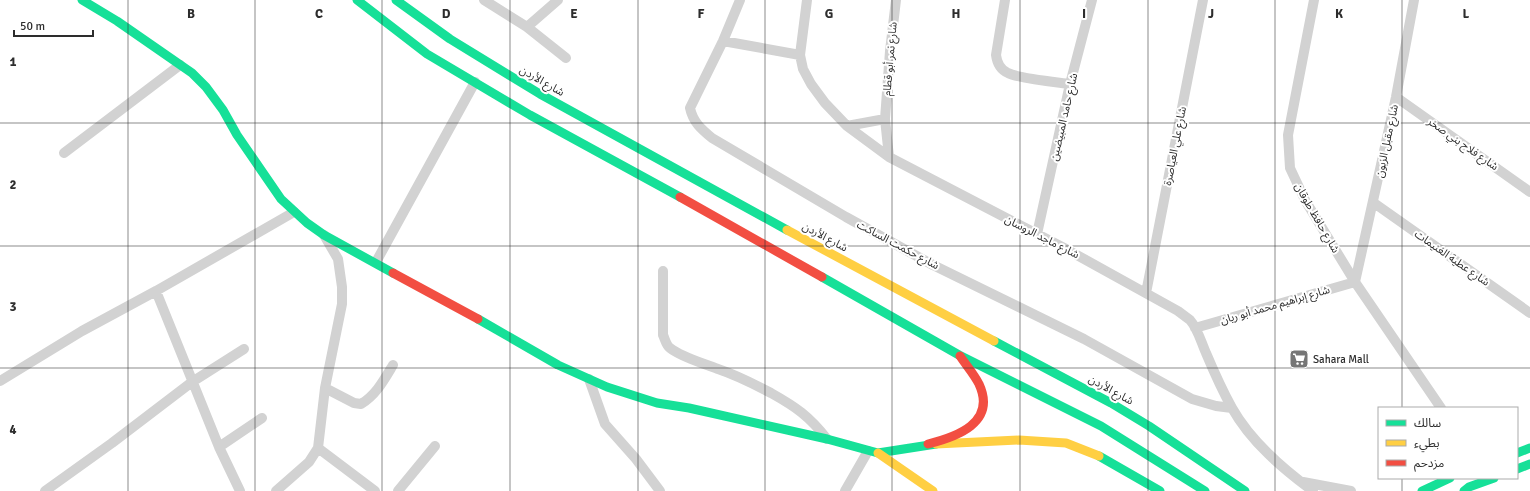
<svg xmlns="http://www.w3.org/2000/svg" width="1530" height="491" font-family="Signika,'Noto Sans Arabic',sans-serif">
	<rect width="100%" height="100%" fill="#fff"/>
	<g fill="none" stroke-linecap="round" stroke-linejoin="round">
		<path stroke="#d2d2d2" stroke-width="10" d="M 484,0 L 527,27 L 566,58
			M 740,0 L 723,41 L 690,108 C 693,122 701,129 712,138 L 846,217 L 933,265 L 1084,339 L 1192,399 L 1216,406 L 1232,408
			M 807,0 L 800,55 L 803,69 L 811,84 L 825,103 L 847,126 L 889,157 L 1066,249 L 1178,311 C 1182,314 1186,317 1190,320 C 1198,329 1201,342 1206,353 C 1214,372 1222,390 1232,408 C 1251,442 1283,469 1313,491
			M 1005,0 L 996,55 C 997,63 1001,70 1008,73 C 1020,79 1055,82 1070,84
			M 1314,0 L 1288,135 L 1290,168 L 1305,200 L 1355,282 L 1441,408
			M 527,27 L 558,0
			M 723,41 L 800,55
			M 1396,97 L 1530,192
			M 847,126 L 885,119
			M 64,153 L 180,65
			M 889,157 L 885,119 L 890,51 L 896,0
			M 1374,203 L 1530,313
			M 1037,234 L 1070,84 L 1092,0
			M 376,262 L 475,82
			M 663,271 L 663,335 C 665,339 666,345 670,348 C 683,358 703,363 718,369 C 736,375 754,384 771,393 C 796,407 809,416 827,439
			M 1355,282 L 1396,97 L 1414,0
			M 156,291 L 219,447 L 240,491
			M 1146,293 L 1203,0
			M 1195,328 L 1355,282
			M 589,379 L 605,424 L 636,459 L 660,491
			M 0,381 L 82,331 L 156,291 L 294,212
			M 325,388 L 354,403 L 361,404 C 376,395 384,380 393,365
			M 219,447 L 262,418
			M 318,448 L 375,491
			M 1303,482 L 1351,491
			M 45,491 L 112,443 L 192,382 L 244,349
			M 276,491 L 309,462 L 318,448 L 325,388 L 342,304 L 342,287 L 338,259 L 324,235
			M 398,491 L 435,446
			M 845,491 L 868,451"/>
		<path stroke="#16e098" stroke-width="9" d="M 82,0 L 117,21 L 192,73 L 206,87 L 223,110 L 237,135 L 281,199 L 307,223 L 324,235 L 393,273
			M 357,0 L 427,54 L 530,115 L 680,197
			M 396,0 L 450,39 L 540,94 L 787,230
			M 822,277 L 959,355 L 1101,426 L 1205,491
			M 478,319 L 558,365 L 607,387 L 657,403 L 689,408 L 827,439 L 878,453 L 936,444
			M 994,341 L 1111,403 L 1149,426 L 1245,491
			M 1517,453 L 1530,448
			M 1099,456 L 1160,491
			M 1517,469 L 1530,464
			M 1422,491 L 1450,478
			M 1464,491 L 1469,487 L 1494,478"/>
		<path stroke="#ffcf43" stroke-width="9" d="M 787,230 L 994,341
			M 936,444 L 1019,440 L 1066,443 L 1099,456
			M 878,453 L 933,491"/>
		<path stroke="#f24e42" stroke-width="9" d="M 680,197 L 822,277
			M 393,273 L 478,319
			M 928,444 C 956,437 997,423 979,384 C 974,374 966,365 960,356"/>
	</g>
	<path fill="none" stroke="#2d2d2d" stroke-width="1" stroke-opacity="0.55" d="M 128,0 L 128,491M 255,0 L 255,491M 382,0 L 382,491M 510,0 L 510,491M 638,0 L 638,491M 765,0 L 765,491M 892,0 L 892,491M 1020,0 L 1020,491M 1148,0 L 1148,491M 1275,0 L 1275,491M 1402,0 L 1402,408M 0,123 L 1530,123M 0,246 L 1530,246M 0,368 L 1530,368M 1402,478 L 1402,491"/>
	<defs>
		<g id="supermarket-square" transform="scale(1)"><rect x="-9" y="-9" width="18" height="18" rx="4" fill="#767676" stroke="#fff"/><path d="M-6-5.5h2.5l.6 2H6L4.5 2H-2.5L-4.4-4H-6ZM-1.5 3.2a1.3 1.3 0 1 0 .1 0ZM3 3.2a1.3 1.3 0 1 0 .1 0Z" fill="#fff"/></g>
	</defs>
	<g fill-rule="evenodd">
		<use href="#supermarket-square" x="1299" y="359"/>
	</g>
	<g text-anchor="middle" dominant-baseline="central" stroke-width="4" stroke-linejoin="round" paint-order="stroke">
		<g font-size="11" fill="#2d2d2d" stroke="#fff">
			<text transform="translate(890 59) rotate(-85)">شارع نمر أبو قطام</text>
			<text transform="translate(542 81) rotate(30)">شارع الأردن</text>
			<text transform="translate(1064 117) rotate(-77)">شارع حامد المبيضين</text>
			<text transform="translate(1387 141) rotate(-78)">شارع مقبل الزبون</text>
			<text transform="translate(1463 144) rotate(35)">شارع فلاح بني صخر</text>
			<text transform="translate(1175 146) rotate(-79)">شارع علي العياصرة</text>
			<text transform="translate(1317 218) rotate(60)">شارع حافظ طوقان</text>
			<text transform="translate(825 237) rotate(28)">شارع الأردن</text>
			<text transform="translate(1042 237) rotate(27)">شارع ماجد الروسان</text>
			<text transform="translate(898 245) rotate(28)">شارع حكمت الساكت</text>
			<text transform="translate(1452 258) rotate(35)">شارع عطية الغنيمات</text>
			<text transform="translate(1275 305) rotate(-16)">شارع إبراهيم محمد أبو ريان</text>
			<text transform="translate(1111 390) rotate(29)">شارع الأردن</text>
		</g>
		<g font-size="11" fill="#2d2d2d" stroke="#fff" text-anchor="start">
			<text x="1313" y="359">Sahara Mall</text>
		</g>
	</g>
	<g font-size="13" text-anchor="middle" font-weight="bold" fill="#2d2d2d" stroke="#fff" stroke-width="4" stroke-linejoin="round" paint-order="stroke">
		<text x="191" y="18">B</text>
		<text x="319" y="18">C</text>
		<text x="446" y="18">D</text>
		<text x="574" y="18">E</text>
		<text x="701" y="18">F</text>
		<text x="829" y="18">G</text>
		<text x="956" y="18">H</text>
		<text x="1084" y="18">I</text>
		<text x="1211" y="18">J</text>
		<text x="1339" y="18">K</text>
		<text x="1466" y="18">L</text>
		<text x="13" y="66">1</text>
		<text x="13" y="189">2</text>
		<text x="13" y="311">3</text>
		<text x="13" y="434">4</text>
	</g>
	<rect x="1378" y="407" width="140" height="72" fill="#ffffff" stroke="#ababab"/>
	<rect x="1386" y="420" width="20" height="6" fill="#16e098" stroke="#ababab"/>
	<text x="1414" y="427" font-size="12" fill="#2d2d2d">سالك</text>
	<rect x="1386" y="440" width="20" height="6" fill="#ffcf43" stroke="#ababab"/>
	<text x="1414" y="447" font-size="12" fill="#2d2d2d">بطيء</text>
	<rect x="1386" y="460" width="20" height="6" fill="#f24e42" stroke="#ababab"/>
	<text x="1414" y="467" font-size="12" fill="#2d2d2d">مزدحم</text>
	<path d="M14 30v6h79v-6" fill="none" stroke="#2d2d2d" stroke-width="2"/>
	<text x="20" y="30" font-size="12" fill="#2d2d2d" stroke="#ffffff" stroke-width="3" paint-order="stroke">50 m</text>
</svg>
